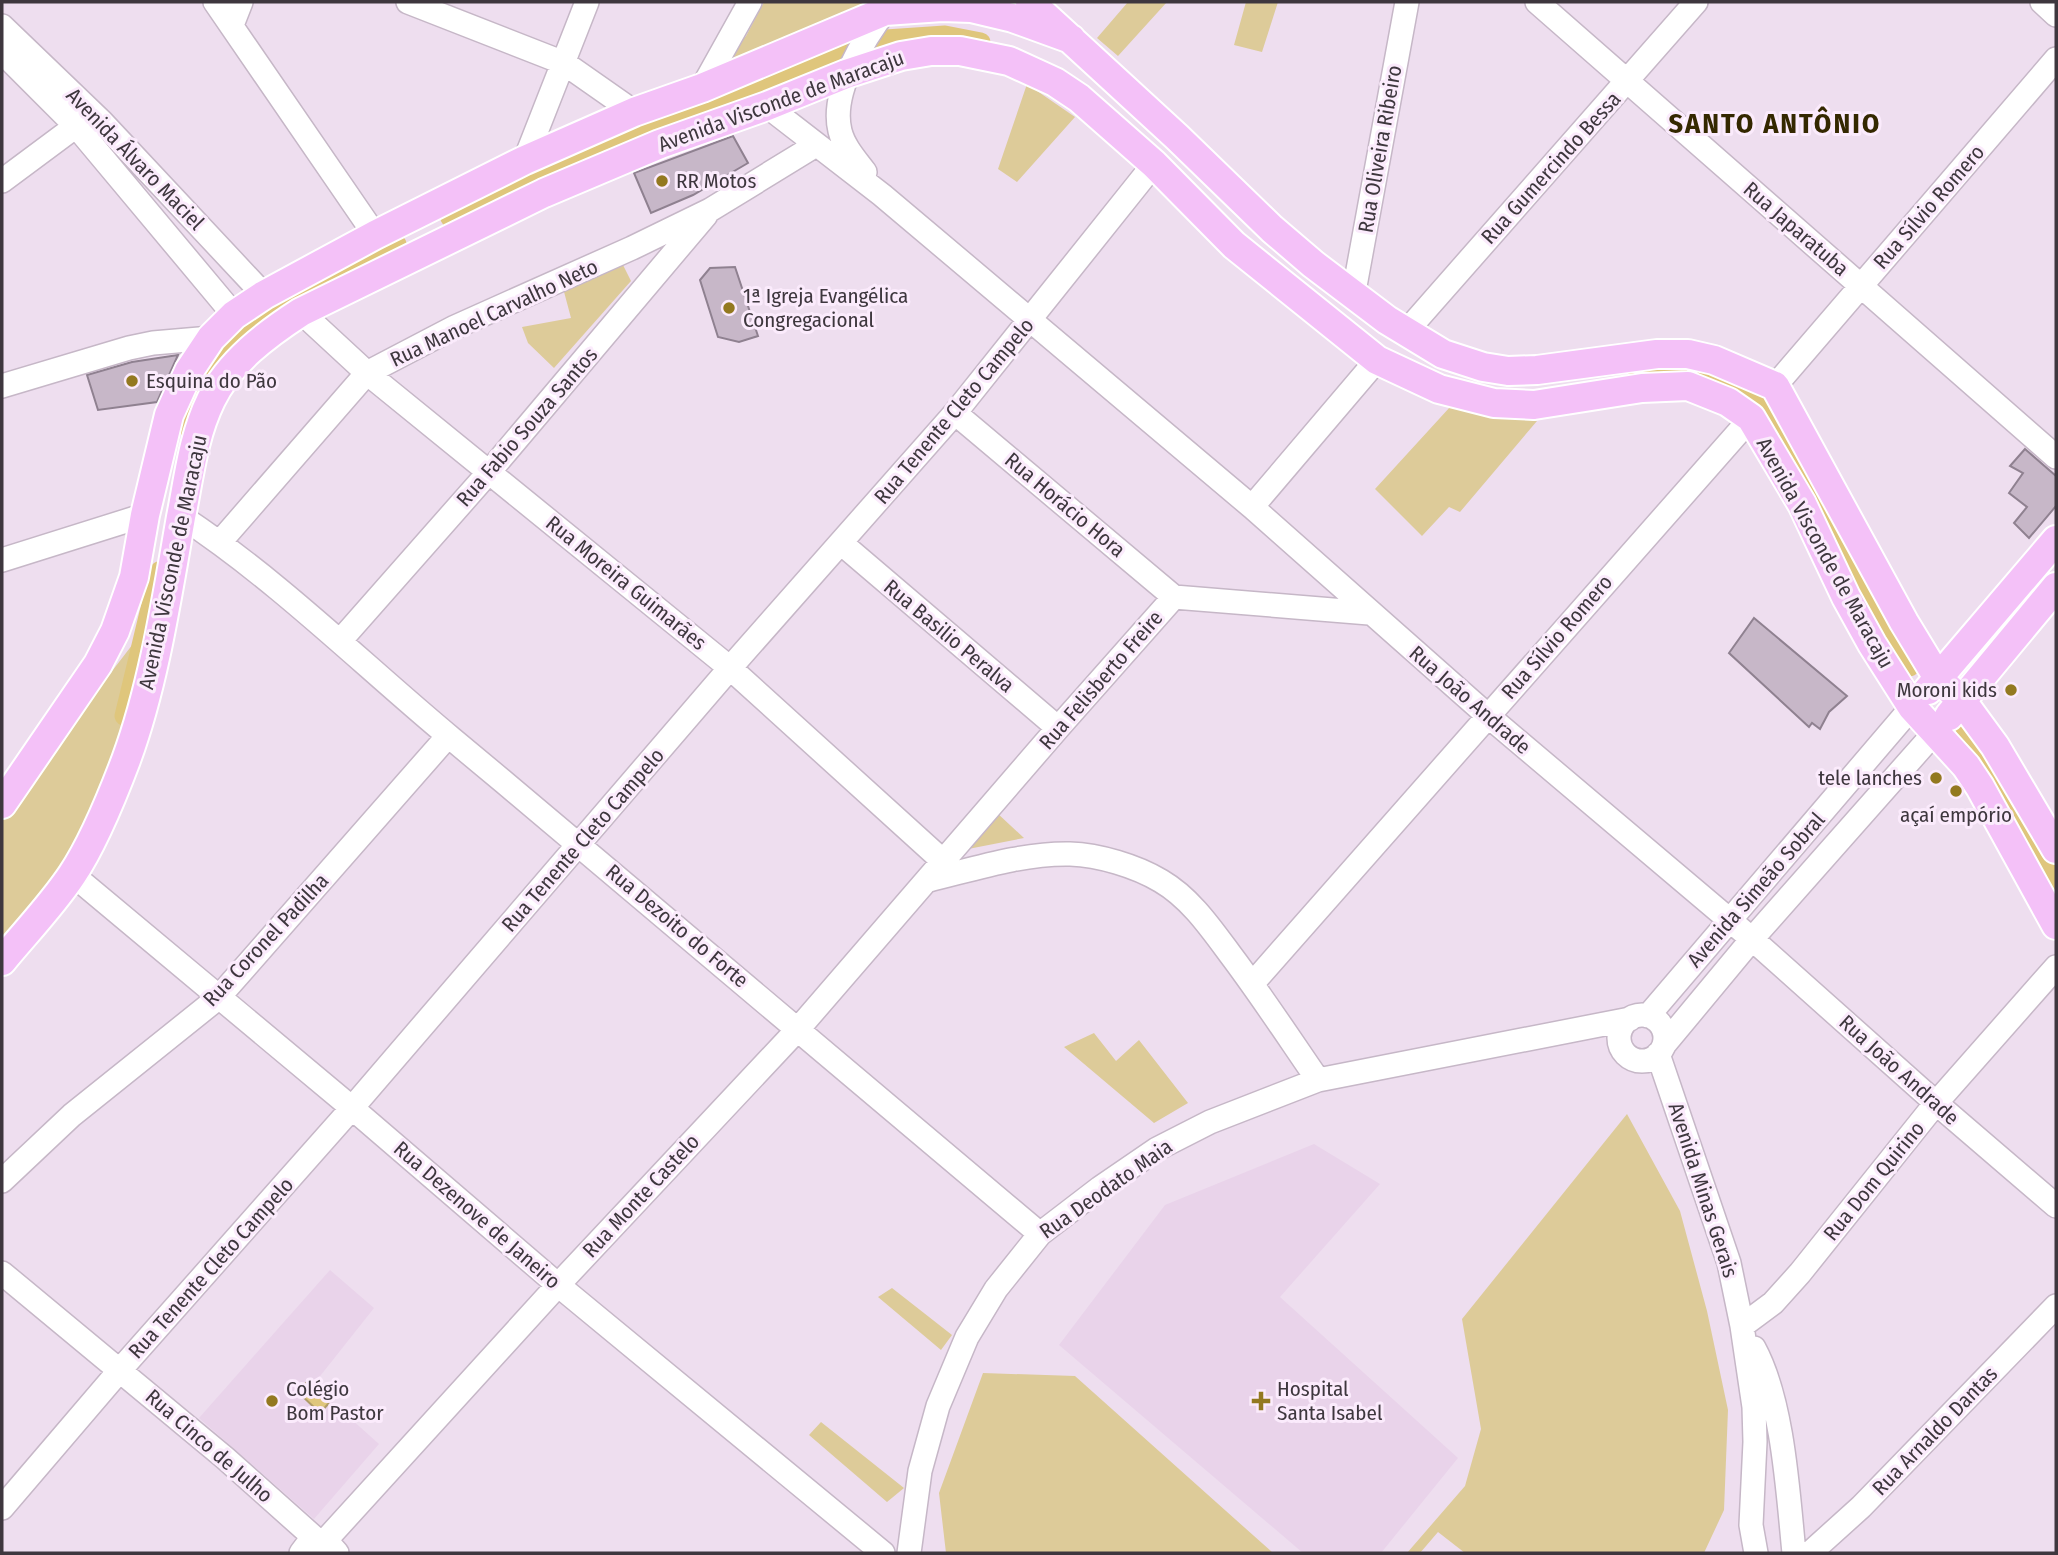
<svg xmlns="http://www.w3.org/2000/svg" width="2058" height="1555" font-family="'Fira Sans Condensed',sans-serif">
	<rect width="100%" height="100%" fill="#eedeef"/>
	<path fill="#e9d3ea" d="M 1314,1144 L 1380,1184 L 1280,1297 L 1458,1458 L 1381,1553 L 1303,1553 L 1059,1345 L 1165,1205 Z
		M 330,1270 L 374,1308 L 313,1385 L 379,1444 L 314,1519 L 199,1418 Z"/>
	<path fill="#ddcb99" d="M 764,2 L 866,2 L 850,13 L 716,68 L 746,36 Z
		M 1128,2 L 1167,2 L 1118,56 L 1097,38 Z
		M 1246,2 L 1278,2 L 1262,52 L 1234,45 Z
		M 1027,84 L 1075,117 L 1017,182 L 998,169 Z
		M 622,263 L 631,281 L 554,368 L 528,343 L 522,327 L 571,318 L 563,288 Z
		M 1450,407 L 1537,421 L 1460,512 L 1449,507 L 1422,536 L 1375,489 Z
		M 136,640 L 119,715 L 129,719 L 81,844 L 2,946 L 2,814 Z
		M 996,812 L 1024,838 L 963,850 Z
		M 1094,1033 L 1116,1061 L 1139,1040 L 1188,1103 L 1154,1123 L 1064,1047 Z
		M 1627,1114 L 1680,1211 L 1707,1311 L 1728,1410 L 1724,1510 L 1704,1553 L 1465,1553 L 1438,1532 L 1420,1553 L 1407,1553 L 1465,1486 L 1481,1429 L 1462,1319 Z
		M 892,1288 L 952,1335 L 941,1350 L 878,1297 Z
		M 983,1373 L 1075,1376 L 1273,1553 L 946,1553 L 939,1493 Z
		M 821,1422 L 904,1488 L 887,1502 L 809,1435 Z"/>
	<path fill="#dfc67c" stroke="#af9b69" stroke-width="2" d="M 307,1382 L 329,1403 L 320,1413 L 298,1392 Z"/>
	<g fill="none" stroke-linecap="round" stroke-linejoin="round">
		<path stroke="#dfc67c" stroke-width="19" d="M 450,218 L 715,103 L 830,57 L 886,39 L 945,35 L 981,42
			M 1637,377 L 1666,372 L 1723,375 L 1767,402 L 1910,667
			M 188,428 L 195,399 L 213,364 L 248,321 L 397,244
			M 124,716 L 159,571
			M 1959,718 L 2056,882"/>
	</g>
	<path fill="#c7b7c8" stroke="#8f8190" stroke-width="2" d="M 733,136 L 748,163 L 693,195 L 651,213 L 634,173 Z
		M 735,267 L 758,336 L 739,342 L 718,337 L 700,280 L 710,268 Z
		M 178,355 L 157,402 L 98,410 L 87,375 L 132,362 Z
		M 2025,449 L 2056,476 L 2056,506 L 2029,538 L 2014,523 L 2027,507 L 2009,493 L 2023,473 L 2010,466 Z
		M 1754,618 L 1847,696 L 1829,712 L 1820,729 L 1812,723 L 1809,727 L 1729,653 Z"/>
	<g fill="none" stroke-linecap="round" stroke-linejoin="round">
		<g stroke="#c6b7c7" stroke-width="26">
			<path id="minor" d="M 215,2 L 375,235
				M 408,2 L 564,63 L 634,112
				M 1537,2 L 2056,457
				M 2042,2 L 2056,15
				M 232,25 L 241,2
				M 2,26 L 102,122 L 264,295
				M 2,52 L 76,126 L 234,315
				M 702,88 L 750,2
				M 767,106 L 882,195 L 1252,507 L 1487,715 L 1752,939 L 1936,1103 L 2056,1206
				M 525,160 L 587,2
				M 865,172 C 856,160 844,147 840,131 C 830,91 865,37 888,7
				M 2,181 L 76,126
				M 1353,297 L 1407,2
				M 301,312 L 367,373 L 730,668 L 944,862
				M 1405,333 L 1696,2
				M 2,386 L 129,348 L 153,343 L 211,338
				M 1775,386 L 2056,59
				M 955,413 L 1174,597
				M 1252,507 L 1377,360
				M 182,517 C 279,581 362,664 451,738 C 648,902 844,1067 1040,1234
				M 220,542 L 367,373 L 455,327 L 632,248 L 710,210 L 816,145
				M 841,543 L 1058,728
				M 2,560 L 145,515
				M 1174,597 L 1369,613
				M 340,641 L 489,472 L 706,215
				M 73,875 L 352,1108 L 558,1285 L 883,1553
				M 929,880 C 974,869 1023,853 1070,854 C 1099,855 1136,866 1161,881 C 1190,898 1210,927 1230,954 C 1261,995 1289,1038 1318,1080
				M 1253,983 L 1751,418
				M1619 1038a23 23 0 1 1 46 0a23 23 0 1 1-46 0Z
				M 1648,1016 L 1912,707
				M 1664,1045 L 1752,939 L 1936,731
				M 1658,1054 L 1729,1263 L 1742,1326 L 1754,1407 L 1755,1442 L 1751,1525 L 1756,1553
				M 2,1181 L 72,1115 L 218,998 L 448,736
				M 2,1273 L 225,1458 L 318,1541
				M 1742,1326 L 1773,1303 L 1800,1273 L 1936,1103 L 2056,967
				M 1754,1348 C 1783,1401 1788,1493 1794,1553
				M 2,1508 L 120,1370 L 352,1108 L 730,668 L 955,413 L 1154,164
				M 324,1542 L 558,1285 L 799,1028 L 1058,728 L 1174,597
				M 301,1553 L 307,1545 L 318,1541 L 329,1544 L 337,1553
				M 909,1553 L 920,1471 L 938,1406 L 967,1337 L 996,1289 L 1040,1234 L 1100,1188 L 1157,1149 L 1210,1122 L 1318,1080 L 1630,1019
				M 1810,1553 L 1861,1507 L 2056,1306"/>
		</g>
		<g stroke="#fff" stroke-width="32">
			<path id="major" d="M 1030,2 L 1177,137 L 1272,229 L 1313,264 L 1387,320 L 1443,354 L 1483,367 L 1508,371 L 1537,370 L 1657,354 L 1688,354 L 1714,360 L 1775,386 L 1904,622 L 1938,678 L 1962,701 L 1995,746 L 2056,849
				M 1928,690 L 2056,540
				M 1949,716 L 2056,587
				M 2,804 L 98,664 L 115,631 L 134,577 L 145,515 L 169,415 L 189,371 L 211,338 L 234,315 L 264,295 L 375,235 L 525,160 L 634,112 L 702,88 L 885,11 L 942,7 L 971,8 L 1013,18 L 1071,39
				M 2,961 C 25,933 52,905 72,875 C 94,842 112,797 126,760 C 154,684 167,597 181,517 C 189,477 193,437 211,400 C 229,362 267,334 301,312 L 544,193 L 660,144 L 767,106 L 846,74 L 901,56 L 931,51 L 960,51 L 1009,61 L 1055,82 L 1079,98 L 1154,164 L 1234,245 L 1377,360 L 1439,389 L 1494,403 L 1534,405 L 1642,388 L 1688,386 L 1728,402 L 1751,418 L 1802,504 L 1846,597 L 1872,644 L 1912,707 L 1966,766 L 1980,787 L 2056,925"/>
		</g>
		<use href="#minor" stroke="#fff" stroke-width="23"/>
		<use href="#major" stroke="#f4c1f8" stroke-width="28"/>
	</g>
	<g fill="#937920" stroke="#fbebfc" stroke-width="2.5">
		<circle cx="662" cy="181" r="7"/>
		<circle cx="729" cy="308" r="7"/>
		<circle cx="132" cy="381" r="7"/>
		<circle cx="2011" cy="690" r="7"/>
		<circle cx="1936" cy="778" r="7"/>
		<circle cx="1956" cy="791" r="7"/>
		<circle cx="272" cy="1401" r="7"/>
		<path d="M1257.5 1390.5h7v7h7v7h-7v7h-7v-7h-7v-7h7z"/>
	</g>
	<g text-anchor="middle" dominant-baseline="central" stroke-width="6" stroke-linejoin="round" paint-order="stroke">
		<g font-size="21" fill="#3e373e" stroke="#fbebfc">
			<text transform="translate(781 101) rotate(-20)">Avenida Visconde de Maracaju</text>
			<text transform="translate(1380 149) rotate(-80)">Rua Oliveira Ribeiro</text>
			<text transform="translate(135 159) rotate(46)">Avenida Álvaro Maciel</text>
			<text transform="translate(1551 168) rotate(-48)">Rua Gumercindo Bessa</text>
			<text transform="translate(1929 207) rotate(-49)">Rua Sílvio Romero</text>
			<text transform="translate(1796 229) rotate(41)">Rua Japaratuba</text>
			<text transform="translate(494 313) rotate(-25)">Rua Manoel Carvalho Neto</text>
			<text transform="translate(954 411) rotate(-50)">Rua Tenente Cleto Campelo</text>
			<text transform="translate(527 427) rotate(-49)">Rua Fabio Souza Santos</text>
			<text transform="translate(1065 505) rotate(40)">Rua Horácio Hora</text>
			<text transform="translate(1825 553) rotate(61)">Avenida Visconde de Maracaju</text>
			<text transform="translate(173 562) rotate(-78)">Avenida Visconde de Maracaju</text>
			<text transform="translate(626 583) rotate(39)">Rua Moreira Guimarães</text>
			<text transform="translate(949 636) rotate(40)">Rua Basilio Peralva</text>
			<text transform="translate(1557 637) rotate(-49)">Rua Sílvio Romero</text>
			<text transform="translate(1101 680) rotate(-49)">Rua Felisberto Freire</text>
			<text transform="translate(1470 700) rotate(41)">Rua João Andrade</text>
			<text transform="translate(583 840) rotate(-49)">Rua Tenente Cleto Campelo</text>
			<text transform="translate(1756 890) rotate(-49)">Avenida Simeão Sobral</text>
			<text transform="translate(677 926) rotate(40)">Rua Dezoito do Forte</text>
			<text transform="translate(266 940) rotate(-47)">Rua Coronel Padilha</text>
			<text transform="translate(1899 1070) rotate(42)">Rua João Andrade</text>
			<text transform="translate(1874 1181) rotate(-51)">Rua Dom Quirino</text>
			<text transform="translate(1106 1189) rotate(-35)">Rua Deodato Maia</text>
			<text transform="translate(1703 1190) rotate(72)">Avenida Minas Gerais</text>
			<text transform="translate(641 1196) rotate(-47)">Rua Monte Castelo</text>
			<text transform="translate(477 1215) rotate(41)">Rua Dezenove de Janeiro</text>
			<text transform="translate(211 1268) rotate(-48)">Rua Tenente Cleto Campelo</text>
			<text transform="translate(1935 1431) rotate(-46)">Rua Arnaldo Dantas</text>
			<text transform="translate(209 1446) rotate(41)">Rua Cinco de Julho</text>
		</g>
		<g font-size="21" fill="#3e373e" stroke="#fbebfc" text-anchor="start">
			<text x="676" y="181">RR Motos</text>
			<text x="743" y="296">1ª Igreja Evangélica<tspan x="743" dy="24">Congregacional</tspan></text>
			<text x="146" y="381">Esquina do Pão</text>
			<text x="1997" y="690" text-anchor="end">Moroni kids</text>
			<text x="1922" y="778" text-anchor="end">tele lanches</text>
			<text x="1956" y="815" text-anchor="middle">açaí empório</text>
			<text x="286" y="1389">Colégio<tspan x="286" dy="24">Bom Pastor</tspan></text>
			<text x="1277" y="1389">Hospital<tspan x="1277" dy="24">Santa Isabel</tspan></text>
		</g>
		<g font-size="28" font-weight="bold" letter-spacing="2" fill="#342800" stroke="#fbebfc">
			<text x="1775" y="123">SANTO ANTÔNIO</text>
		</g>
	</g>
	<rect width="2058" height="1555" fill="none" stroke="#3e373e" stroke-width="7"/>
</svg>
